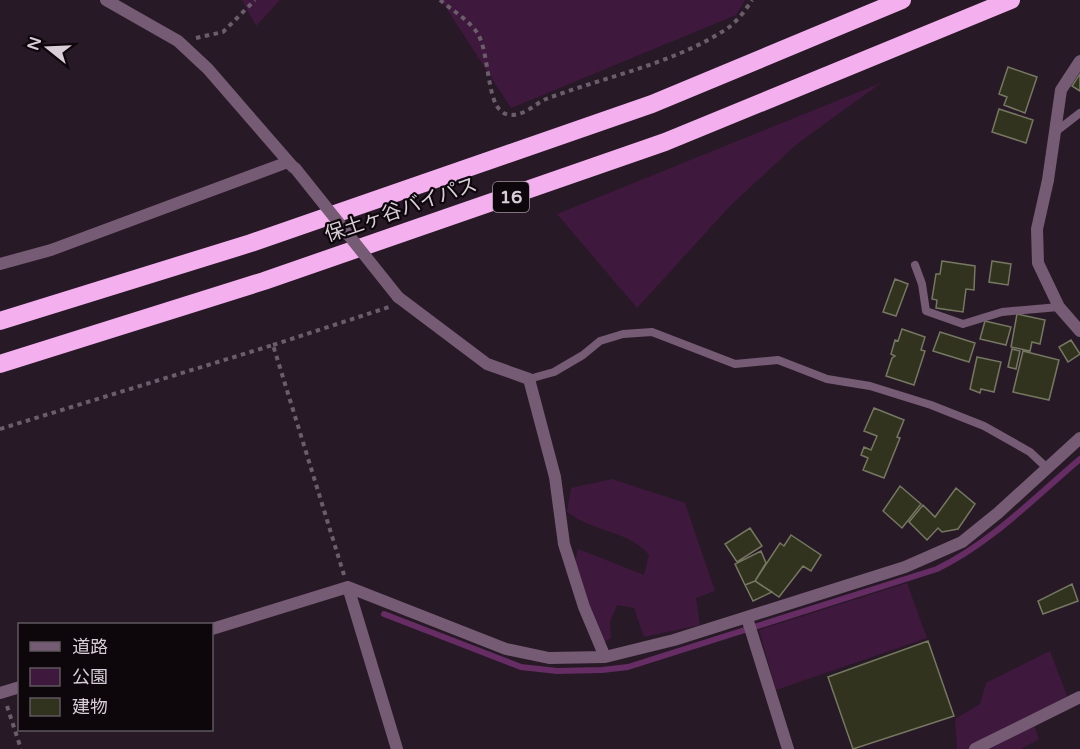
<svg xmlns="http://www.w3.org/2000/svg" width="1080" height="749" font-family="'Varela Round','Noto Sans JP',sans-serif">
	<rect width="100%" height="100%" fill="#281927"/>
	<path fill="#3f183e" d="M 242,0 L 280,0 L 256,26 Z
		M 441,0 L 745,0 L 736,15 L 511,108 Z
		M 881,83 L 797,144 L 731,205 L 637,308 L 557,214 Z
		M 612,479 L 685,503 L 715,591 L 696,598 L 700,625 L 644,637 L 634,608 L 617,605 L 610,622 L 611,638 L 605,642 L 572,573 L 578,549 L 644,575 L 649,555 C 628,530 593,532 567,512 L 571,488 Z
		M 907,583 L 927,638 L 776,690 L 759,630 Z
		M 1050,651 L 1067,696 L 1031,716 L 1039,739 L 1021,749 L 957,749 L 955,719 L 980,704 L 986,683 Z"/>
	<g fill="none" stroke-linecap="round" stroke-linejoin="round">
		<path stroke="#662c64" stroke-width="6" d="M 384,614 L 521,667 L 557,671 L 602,670 L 628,667 L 937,569 C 991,543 1035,497 1080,459"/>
	</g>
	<path fill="#31331f" stroke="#757861" stroke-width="1.5" d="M 1008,67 L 1037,77 L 1025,113 L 1004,105 L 1007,97 L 999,94 Z
		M 1080,74 L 1080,91 L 1072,86 Z
		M 999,109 L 1033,120 L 1026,143 L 992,132 Z
		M 942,261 L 975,266 L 974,290 L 966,289 L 963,312 L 936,308 L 937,300 L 932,299 L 936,274 L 940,274 Z
		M 992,261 L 1011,264 L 1008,285 L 989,282 Z
		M 895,279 L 908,284 L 896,316 L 883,312 Z
		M 1017,314 L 1045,320 L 1040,344 L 1032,342 L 1030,351 L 1011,347 Z
		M 985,321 L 1011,327 L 1006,345 L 980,339 Z
		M 902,329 L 925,337 L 921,350 L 925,351 L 914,385 L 886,376 L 892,358 L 895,356 L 891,354 L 895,340 L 898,341 Z
		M 940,332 L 975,343 L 969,362 L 933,351 Z
		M 1071,340 L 1080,354 L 1068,362 L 1059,347 Z
		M 1012,349 L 1020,351 L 1016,369 L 1008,367 Z
		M 1023,351 L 1059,360 L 1049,400 L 1013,392 Z
		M 977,357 L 1001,362 L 994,392 L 981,389 L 980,393 L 970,389 Z
		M 874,408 L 904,420 L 897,437 L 900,438 L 884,478 L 863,470 L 868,458 L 861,455 L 864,447 L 871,450 L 877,436 L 864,431 Z
		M 900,486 L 921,504 L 902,528 L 883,511 Z
		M 956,488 L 975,504 L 958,529 L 942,532 L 938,528 L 927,540 L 909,522 L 923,505 L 935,517 Z
		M 750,528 L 762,546 L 737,562 L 725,544 Z
		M 791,535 L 821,555 L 811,571 L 803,566 L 779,597 L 755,581 L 780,543 L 784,546 Z
		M 761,551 L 766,563 L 755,581 L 745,585 L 735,564 Z
		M 755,581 L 772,592 L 753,601 L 745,585 Z
		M 1072,584 L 1078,601 L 1043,614 L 1038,601 Z
		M 928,641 L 954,716 L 853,749 L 828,677 Z"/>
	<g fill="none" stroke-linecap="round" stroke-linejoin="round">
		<path stroke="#6b5d6a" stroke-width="4" stroke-dasharray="4.5 4.5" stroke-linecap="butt" d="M 440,0 C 452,10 470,21 478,34 C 489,53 487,100 501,111 C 505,115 512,116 518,114 C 528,112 537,103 546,99 C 604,77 672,64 725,30 C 736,23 745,11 752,0
			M 196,38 L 223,32 L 255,0
			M 273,345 L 389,307
			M 0,429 L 273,345 L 344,575
			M 7,706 L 21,749"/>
		<path stroke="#765b74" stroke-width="8" d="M 1054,133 L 1080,113
			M 915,265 L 922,284 L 926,311 L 963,324 L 1002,312 L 1059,307
			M 529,379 L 554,372 L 583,355 L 600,341 L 623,334 L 652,332 L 735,364 L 778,360 L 827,379 L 870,386 L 931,405 L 984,426 L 1030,452 L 1047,468"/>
		<path stroke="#765b74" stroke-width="12" d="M 106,0 L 178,41 L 208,69 L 293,167
			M 1080,61 L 1061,90 L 1048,180 L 1037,229 L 1038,263 L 1059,307 L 1080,331
			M 0,264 L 51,250 L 288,162
			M 398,297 L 487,364 L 529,379 L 555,477 L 564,544 L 584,607 L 605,657
			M 348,587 L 397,749
			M 747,618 L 788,749
			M 212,629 L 348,587 L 506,649 L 549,658 L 605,657 L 674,640 L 905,567 L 962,542 L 998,513 L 1080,438
			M 0,693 L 20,687
			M 975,749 L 1080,697"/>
		<path stroke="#f3afee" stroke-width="18" d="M 0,321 L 251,243 L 652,104 L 902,0
			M 0,364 L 264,281 L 665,142 L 1011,0"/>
		<path stroke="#765b74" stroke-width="12" d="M 295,168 L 398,297"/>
	</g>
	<g text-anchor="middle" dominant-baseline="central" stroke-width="4.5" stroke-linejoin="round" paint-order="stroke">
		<rect fill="#0d070c" stroke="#9c929b" stroke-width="1.5" x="493" y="182" width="36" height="30" rx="4.5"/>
		<g font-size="18" font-weight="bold" fill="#d9ced8">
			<text x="511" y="197">16</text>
		</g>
		<g font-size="20" fill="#d9ced8" stroke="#0d070c">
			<text transform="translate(401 210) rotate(-19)">保土ヶ谷バイパス</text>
		</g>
	</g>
	<rect x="18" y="623" width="195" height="108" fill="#0d070c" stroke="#5f575e" stroke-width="1.5"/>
	<rect x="30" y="642" width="30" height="9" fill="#765b74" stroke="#5f575e" stroke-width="1.5"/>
	<text x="72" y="653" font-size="18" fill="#d9ced8">道路</text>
	<rect x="30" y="668" width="30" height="18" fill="#3f183e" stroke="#5f575e" stroke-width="1.5"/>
	<text x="72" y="683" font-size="18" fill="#d9ced8">公園</text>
	<rect x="30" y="698" width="30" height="18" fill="#31331f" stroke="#5f575e" stroke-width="1.5"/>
	<text x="72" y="713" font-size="18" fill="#d9ced8">建物</text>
	<g transform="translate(48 48) rotate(288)" stroke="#0d070c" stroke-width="4.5" paint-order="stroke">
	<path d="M0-4.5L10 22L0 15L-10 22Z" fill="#d9ced8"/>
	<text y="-9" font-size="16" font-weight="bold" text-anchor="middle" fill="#d9ced8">N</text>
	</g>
</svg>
